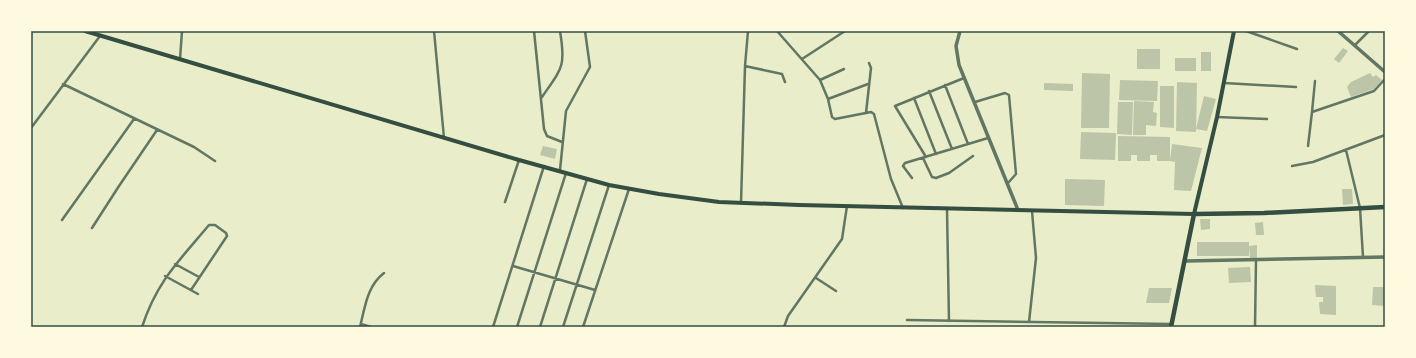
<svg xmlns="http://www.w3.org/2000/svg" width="1416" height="358" font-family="'Roboto Condensed',sans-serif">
	<rect width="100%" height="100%" fill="#e9edc9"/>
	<path fill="#bcc5a7" d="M 1343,48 L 1348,51 L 1339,63 L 1334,59 Z
		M 1137,49 L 1160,49 L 1160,69 L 1137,69 Z
		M 1201,52 L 1211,52 L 1211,71 L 1201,71 Z
		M 1175,58 L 1196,58 L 1196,71 L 1175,71 Z
		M 1082,73 L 1110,74 L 1109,128 L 1081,128 Z
		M 1370,73 L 1373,77 L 1376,75 L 1382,80 L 1374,89 L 1351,97 L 1347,87 L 1351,82 Z
		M 1120,80 L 1158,81 L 1157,101 L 1119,100 Z
		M 1177,82 L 1197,83 L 1196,132 L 1176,131 Z
		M 1044,83 L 1073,84 L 1073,91 L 1044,90 Z
		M 1160,86 L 1174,86 L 1174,128 L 1160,127 Z
		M 1204,96 L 1216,99 L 1207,131 L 1196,129 Z
		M 1134,101 L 1154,102 L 1153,112 L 1157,113 L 1156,126 L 1146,125 L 1146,135 L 1133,135 Z
		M 1118,102 L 1133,102 L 1132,135 L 1117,134 Z
		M 1081,132 L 1116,133 L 1115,160 L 1080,159 Z
		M 1118,136 L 1170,137 L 1170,161 L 1157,161 L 1157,155 L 1150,155 L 1150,161 L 1137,161 L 1137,155 L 1131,155 L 1131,161 L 1118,161 Z
		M 1172,144 L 1202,148 L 1191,191 L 1174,190 L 1175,162 L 1170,161 Z
		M 543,146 L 557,149 L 555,159 L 540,155 Z
		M 1065,179 L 1105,180 L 1104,206 L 1065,205 Z
		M 1342,189 L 1352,189 L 1353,204 L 1343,205 Z
		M 1200,219 L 1210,219 L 1210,229 L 1201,230 Z
		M 1263,222 L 1264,235 L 1256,235 L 1255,223 Z
		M 1197,242 L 1249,242 L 1249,256 L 1197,256 Z
		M 1257,245 L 1257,258 L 1250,258 L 1249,246 Z
		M 1250,267 L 1251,282 L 1229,283 L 1228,268 Z
		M 1315,285 L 1336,286 L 1336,315 L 1320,314 L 1319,302 L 1323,302 L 1323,297 L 1316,297 Z
		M 1373,287 L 1385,287 L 1385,306 L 1372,305 Z
		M 1149,288 L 1172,288 L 1169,303 L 1146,303 Z"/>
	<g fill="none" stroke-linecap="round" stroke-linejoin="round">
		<path stroke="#617663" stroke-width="2.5" d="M 434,31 L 444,138
			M 534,31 L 544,129 L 547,136 L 562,142
			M 777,31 L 820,80 L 828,99
			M 1246,31 L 1297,49
			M 1355,45 L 1369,31
			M 180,59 L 182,31
			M 802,59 L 845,31
			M 745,66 L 782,74 L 785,82
			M 820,80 L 844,69
			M 1224,83 L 1296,87
			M 63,84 L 194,147 L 215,161
			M 868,84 L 828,99 L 832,117 L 835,119 L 871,112 L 874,114 L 891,179 L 903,208
			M 945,85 L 968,144
			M 929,91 L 952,149
			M 542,97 C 562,68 566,67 560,31
			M 914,98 L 936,154
			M 975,102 L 1005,93 L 1009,95 L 1016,174 L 1008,183
			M 1312,112 L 1315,81
			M 866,113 L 871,68 L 869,63
			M 1217,117 L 1267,119
			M 31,128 L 100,36
			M 1308,146 L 1312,112 L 1374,91 L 1385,79
			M 1346,150 L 1360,208 L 1363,257
			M 926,157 L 895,106 L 964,78
			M 923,158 L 932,177 L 936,178 L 949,173 L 973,156
			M 1292,166 L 1313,162 L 1385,135
			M 560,170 L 566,111 L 590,67 L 585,31
			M 912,178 L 903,166 L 905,163 L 988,138
			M 505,202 L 519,160
			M 741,203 L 745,66 L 748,31
			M 947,209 L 949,321
			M 62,220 L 134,119
			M 92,228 L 119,186 L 157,130
			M 175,264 L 199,277
			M 513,266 L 595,290
			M 165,276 L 198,294
			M 816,278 L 836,291
			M 907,320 L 1171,324
			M 1029,322 L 1036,258 L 1032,211
			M 361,324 L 371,327
			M 142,327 C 157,281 179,261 209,225 L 215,225 L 226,233 L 227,236 L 191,290
			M 360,327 C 365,307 367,286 384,273
			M 493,327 L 544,166
			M 517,327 L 566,173
			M 540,327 L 587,179
			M 563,327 L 609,185
			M 583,327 L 629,189
			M 784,327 L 788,316 L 842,239 L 847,206
			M 1255,327 L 1256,260"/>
		<path stroke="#617663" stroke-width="3.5" d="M 960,31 L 956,46 L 959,65 L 1018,210
			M 1338,31 L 1385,72
			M 1186,261 L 1385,257"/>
		<path stroke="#344e41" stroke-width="4" d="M 85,31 L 519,160 L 609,185 L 659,194 L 719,202 L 799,205 L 1194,214 L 1217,117 L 1234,31"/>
		<path stroke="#344e41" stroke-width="4.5" d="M 1171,327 L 1194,214 L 1264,213 L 1385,207"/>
	</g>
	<rect width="1416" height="358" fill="none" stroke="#fefae0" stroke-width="64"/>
	<rect x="32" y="32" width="1352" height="294" fill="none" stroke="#344e41" stroke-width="1.5"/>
</svg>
